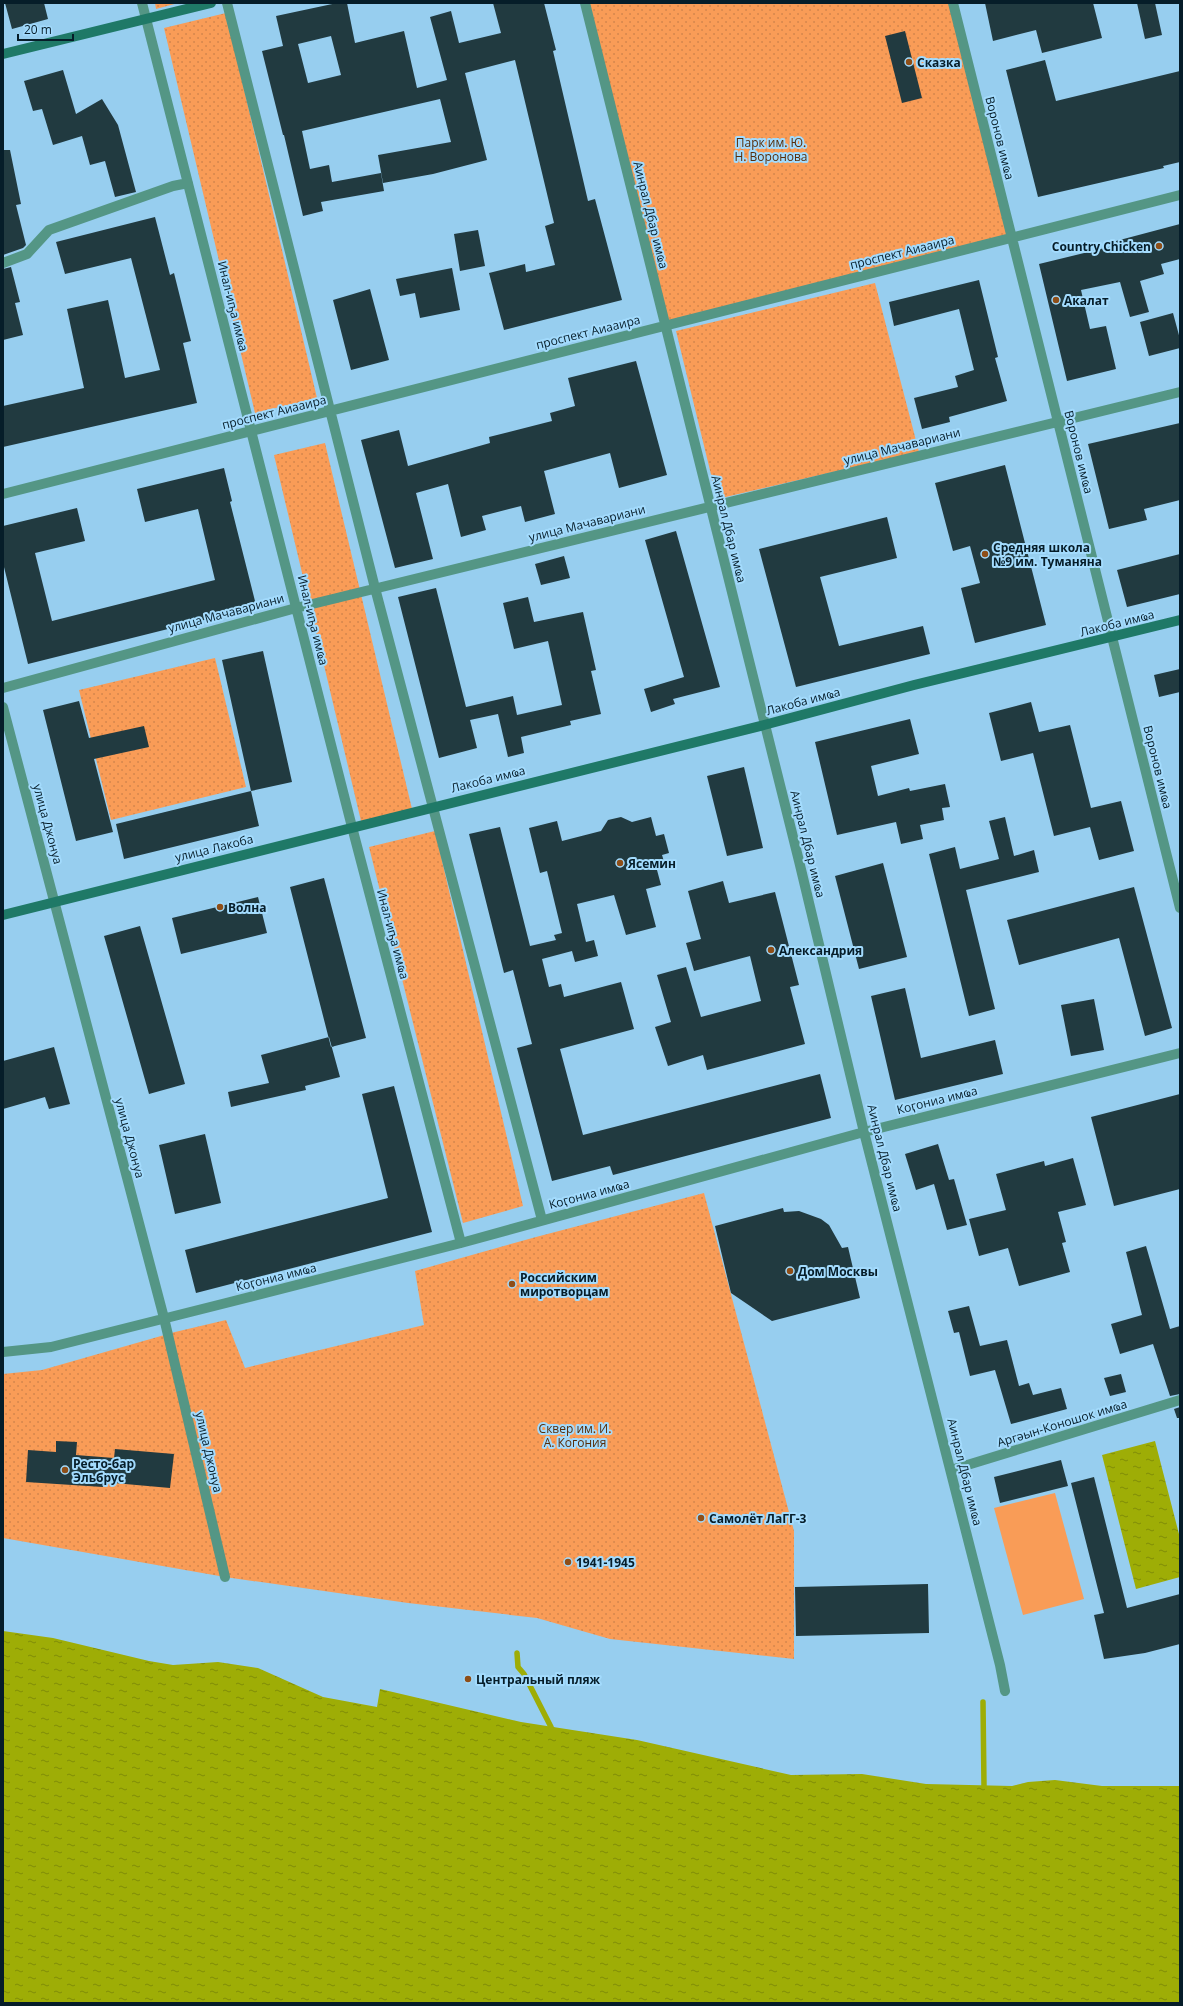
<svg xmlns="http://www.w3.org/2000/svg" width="1183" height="2006" font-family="'Open Sans',sans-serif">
	<defs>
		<pattern id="grass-dots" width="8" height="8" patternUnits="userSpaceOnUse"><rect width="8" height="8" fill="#f99c57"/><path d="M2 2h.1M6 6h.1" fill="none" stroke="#d4864c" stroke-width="1.8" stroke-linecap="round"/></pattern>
		<pattern id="water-ripples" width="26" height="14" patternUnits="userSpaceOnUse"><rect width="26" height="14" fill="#9ead06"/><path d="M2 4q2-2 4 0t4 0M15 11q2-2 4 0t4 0" fill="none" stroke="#7f8c07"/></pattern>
	</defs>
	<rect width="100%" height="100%" fill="#97ceef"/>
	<path fill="url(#grass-dots)" d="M 155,3 L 178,3 L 156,9 Z
		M 585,3 L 953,3 L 1012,238 L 665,326 Z
		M 226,13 L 317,398 L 255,413 L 164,28 Z
		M 875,283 L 919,452 L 717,499 L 676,331 Z
		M 325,443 L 412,809 L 361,821 L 274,455 Z
		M 215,658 L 246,787 L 111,820 L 79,690 Z
		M 435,831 L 523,1206 L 463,1223 L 369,847 Z
		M 704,1193 L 794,1531 L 794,1659 L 610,1639 L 537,1618 L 408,1603 L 225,1577 L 3,1538 L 3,1374 L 42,1370 L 175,1332 L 226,1320 L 245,1368 L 424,1325 L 415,1271 L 536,1237 Z"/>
	<path fill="#f99c57" d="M 1055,1493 L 1084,1599 L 1023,1615 L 994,1508 Z"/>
	<path fill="url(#water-ripples)" d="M 1155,1441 L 1180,1538 L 1180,1577 L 1136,1589 L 1102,1455 Z
		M 3,1631 L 53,1638 L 149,1661 L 173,1665 L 218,1662 L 258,1668 L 323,1697 L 377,1707 L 380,1689 L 521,1722 L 637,1740 L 791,1775 L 862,1774 L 926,1784 L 1012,1786 L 1028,1782 L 1055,1780 L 1102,1786 L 1180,1786 L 1180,2003 L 3,2003 Z"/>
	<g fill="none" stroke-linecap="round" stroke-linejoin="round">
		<path stroke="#9ead06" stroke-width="5.5" d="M 517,1653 L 518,1667 L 524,1674 L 551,1727
			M 983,1702 L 984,1786"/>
	</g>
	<path fill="#213a40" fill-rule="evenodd" d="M 5,3 L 44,3 L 48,19 L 12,29 Z
		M 337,3 L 347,3 L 355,43 L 404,31 L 417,88 L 447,80 L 430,17 L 451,11 L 459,43 L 501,33 L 493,3 L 544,3 L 556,50 L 553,51 L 588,201 L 595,199 L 622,300 L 504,330 L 489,273 L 525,264 L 526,272 L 555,265 L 545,226 L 554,223 L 515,60 L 465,73 L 487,160 L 433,174 L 383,183 L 378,155 L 451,142 L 440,99 L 302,131 L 310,169 L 329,165 L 332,182 L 381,173 L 384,191 L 321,202 L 323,211 L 303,216 L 284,135 L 283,135 L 262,51 L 283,46 L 276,16 ZM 331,36 L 341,75 L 308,83 L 298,44 Z
		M 985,3 L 1093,3 L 1102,38 L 1042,53 L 1036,30 L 993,41 Z
		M 1137,3 L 1155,3 L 1162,35 L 1145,39 Z
		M 905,31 L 922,98 L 902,103 L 885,36 Z
		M 1045,60 L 1056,101 L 1180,71 L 1180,162 L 1163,166 L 1164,168 L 1038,197 L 1006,70 Z
		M 63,70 L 76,114 L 102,99 L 118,125 L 136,192 L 115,197 L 105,161 L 90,165 L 82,136 L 53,145 L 42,109 L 33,111 L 24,81 Z
		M 3,150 L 10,150 L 21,204 L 16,205 L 26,245 L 23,248 L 3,255 Z
		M 155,217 L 170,275 L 174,273 L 191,341 L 183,343 L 197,403 L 3,447 L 3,406 L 84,388 L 67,309 L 108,300 L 125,378 L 160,370 L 131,258 L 65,274 L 56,242 Z
		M 1180,224 L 1180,259 L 1161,264 L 1164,274 L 1140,281 L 1149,312 L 1130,317 L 1120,282 L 1081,290 L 1090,329 L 1106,326 L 1116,369 L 1067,381 L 1039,264 L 1117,245 L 1116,241 Z
		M 478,230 L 485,266 L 460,271 L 454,234 Z
		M 11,267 L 20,302 L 15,303 L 23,335 L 3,340 L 3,269 Z
		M 452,268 L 460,310 L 420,318 L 415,293 L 400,296 L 396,279 Z
		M 979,280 L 998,357 L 995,358 L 1007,401 L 949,417 L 950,422 L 922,429 L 914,398 L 958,387 L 955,376 L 974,370 L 959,309 L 894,326 L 889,302 Z
		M 370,289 L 389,360 L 351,370 L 333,300 Z
		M 1173,313 L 1180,339 L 1180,348 L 1149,356 L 1140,322 Z
		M 636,361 L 667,475 L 619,488 L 610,453 L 544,471 L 555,514 L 525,522 L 521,506 L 482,516 L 486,530 L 461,537 L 448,484 L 416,493 L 433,559 L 395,568 L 361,440 L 399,430 L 408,466 L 490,443 L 489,437 L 552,421 L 550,413 L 575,406 L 568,378 Z
		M 1180,423 L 1180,500 L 1144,509 L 1147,520 L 1109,529 L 1088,444 Z
		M 1005,465 L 1046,625 L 975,643 L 961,588 L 980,583 L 970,546 L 953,551 L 935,483 Z
		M 224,468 L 232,501 L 230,502 L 257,609 L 224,616 L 224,615 L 28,664 L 3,563 L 3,526 L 77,508 L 85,541 L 35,553 L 52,621 L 215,580 L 198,509 L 145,522 L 137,489 Z
		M 887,517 L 897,558 L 820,577 L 839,646 L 923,626 L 930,654 L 796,687 L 759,549 Z
		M 676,531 L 720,687 L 673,699 L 675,704 L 651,712 L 644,689 L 684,677 L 645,540 Z
		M 1180,554 L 1180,594 L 1127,607 L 1117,570 Z
		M 564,556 L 570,578 L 541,585 L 535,564 Z
		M 436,588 L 466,707 L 513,696 L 517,715 L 562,705 L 548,641 L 514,649 L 503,603 L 528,597 L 534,622 L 583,612 L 596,670 L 591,671 L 601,714 L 570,721 L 571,725 L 521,737 L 524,753 L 508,757 L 498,714 L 470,720 L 477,748 L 439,758 L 398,597 Z
		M 263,651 L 292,782 L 251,791 L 222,660 Z
		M 1180,669 L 1180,692 L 1159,697 L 1154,675 Z
		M 79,701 L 89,738 L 144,726 L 149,747 L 94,759 L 113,832 L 76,841 L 43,710 Z
		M 1031,702 L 1039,732 L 1070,725 L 1091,808 L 1121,801 L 1134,851 L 1099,860 L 1090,827 L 1054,836 L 1033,753 L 1001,761 L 989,713 Z
		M 910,719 L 919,754 L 871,766 L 878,796 L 909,788 L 910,791 L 945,784 L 950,807 L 942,808 L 944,820 L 920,825 L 923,839 L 901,844 L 896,822 L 837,835 L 815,742 Z
		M 744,767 L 763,848 L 727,856 L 707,776 Z
		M 251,791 L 259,826 L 124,859 L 116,824 Z
		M 621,817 L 632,822 L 651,817 L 656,836 L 664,834 L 669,853 L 662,855 L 666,868 L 657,870 L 661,885 L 646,889 L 656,927 L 626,935 L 614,895 L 577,904 L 586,942 L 594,940 L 598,956 L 575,962 L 572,951 L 542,959 L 549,987 L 561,984 L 564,997 L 621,982 L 634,1029 L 560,1049 L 583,1135 L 820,1074 L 831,1118 L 613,1175 L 610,1166 L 552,1181 L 517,1048 L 532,1044 L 513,970 L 504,973 L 469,834 L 500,827 L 530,946 L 556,940 L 554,935 L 562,933 L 547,871 L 540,873 L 529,828 L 557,821 L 562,841 L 601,831 L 608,820 Z
		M 1005,817 L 1014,856 L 1034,850 L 1039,872 L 966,890 L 995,1009 L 969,1016 L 929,854 L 955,847 L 960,869 L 999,859 L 989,821 Z
		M 883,863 L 907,957 L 859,969 L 835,876 Z
		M 324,878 L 366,1038 L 331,1047 L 290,887 Z
		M 723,881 L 729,903 L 775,892 L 799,985 L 790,987 L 805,1044 L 707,1070 L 703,1055 L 668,1066 L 655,1027 L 671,1022 L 657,975 L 686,967 L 701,1017 L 761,1001 L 750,956 L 694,971 L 686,943 L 701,939 L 688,891 Z
		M 1134,887 L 1172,1028 L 1145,1036 L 1119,938 L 1019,965 L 1007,920 Z
		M 258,897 L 267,933 L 181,954 L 172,918 Z
		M 140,926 L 185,1084 L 149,1094 L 104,936 Z
		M 905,988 L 921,1058 L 995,1040 L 1003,1074 L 895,1100 L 871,996 Z
		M 1094,999 L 1104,1050 L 1071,1056 L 1061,1005 Z
		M 329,1037 L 340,1077 L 305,1086 L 306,1090 L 231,1107 L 228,1092 L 269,1083 L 261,1055 Z
		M 54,1047 L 70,1104 L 49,1109 L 45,1097 L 3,1109 L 3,1061 Z
		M 394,1086 L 432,1232 L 196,1293 L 185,1250 L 388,1198 L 362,1094 Z
		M 1180,1094 L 1180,1189 L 1114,1206 L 1091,1117 Z
		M 205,1134 L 221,1203 L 175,1214 L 159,1145 Z
		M 938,1144 L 949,1180 L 954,1179 L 967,1225 L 947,1230 L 934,1184 L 916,1190 L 905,1154 Z
		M 1073,1158 L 1086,1205 L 1058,1212 L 1066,1242 L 1062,1243 L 1070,1272 L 1019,1286 L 1008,1248 L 979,1256 L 969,1219 L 1006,1210 L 996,1174 L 1044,1161 L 1045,1166 Z
		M 783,1208 L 784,1212 L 799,1211 L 821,1219 L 829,1225 L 842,1248 L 848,1247 L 860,1298 L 772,1321 L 731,1293 L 715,1226 Z
		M 1146,1246 L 1170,1329 L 1180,1326 L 1180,1394 L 1170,1396 L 1153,1344 L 1120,1354 L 1111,1324 L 1142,1315 L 1126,1252 Z
		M 969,1306 L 980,1346 L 1007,1340 L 1019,1386 L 1029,1383 L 1033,1395 L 1061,1388 L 1067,1409 L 1011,1424 L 995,1370 L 970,1376 L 959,1332 L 954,1333 L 948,1311 Z
		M 1121,1374 L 1126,1392 L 1110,1396 L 1104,1378 Z
		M 1180,1407 L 1180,1418 L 1177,1418 L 1174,1409 Z
		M 56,1441 L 77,1442 L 76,1455 L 114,1458 L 115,1449 L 174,1454 L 170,1488 L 103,1482 L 103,1487 L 26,1482 L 28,1450 L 56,1452 Z
		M 1061,1460 L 1068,1486 L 1000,1503 L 994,1477 Z
		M 1094,1477 L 1127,1608 L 1180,1594 L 1180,1644 L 1145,1653 L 1104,1659 L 1094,1615 L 1104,1613 L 1071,1483 Z
		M 928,1584 L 929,1633 L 796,1636 L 795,1587 Z"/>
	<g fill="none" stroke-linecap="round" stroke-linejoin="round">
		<path stroke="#549685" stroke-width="10" d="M 164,1318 L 225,1577"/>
		<path stroke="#549685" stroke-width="10" d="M 142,3 L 352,827 L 461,1243
			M 227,3 L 375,588 L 542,1220
			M 585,3 L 799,861 L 864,1132 L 1000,1665 L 1005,1691
			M 953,3 L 1180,908
			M 3,263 L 27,254 L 49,230 L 173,186 L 188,183
			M 3,494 L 1180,195
			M 3,688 L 296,608 L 1180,392
			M 3,707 L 164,1318
			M 3,1352 L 51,1347 L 226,1303 L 461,1243 L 864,1132 L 1180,1053
			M 951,1470 L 1180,1400"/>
		<path stroke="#1f7967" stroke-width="10" d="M 3,54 L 211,3
			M 3,915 L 764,725 L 914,685 L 1180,620"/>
	</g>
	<g fill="#8e4e18" stroke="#a3dbfd" stroke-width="1.5">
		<circle cx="909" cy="62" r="4"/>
		<circle cx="1159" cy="246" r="4"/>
		<circle cx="1056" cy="300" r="4"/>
		<circle cx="985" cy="554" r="4"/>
		<circle cx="620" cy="863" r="4"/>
		<circle cx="220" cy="907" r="4"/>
		<circle cx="771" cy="950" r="4"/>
		<circle cx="790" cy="1271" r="4"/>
		<circle cx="512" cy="1284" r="4"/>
		<circle cx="65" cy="1470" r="4"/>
		<circle cx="701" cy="1518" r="4"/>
		<circle cx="568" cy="1562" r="4"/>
		<circle cx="468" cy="1679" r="4"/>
	</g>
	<g text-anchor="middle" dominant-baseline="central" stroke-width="4" stroke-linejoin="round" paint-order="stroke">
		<g font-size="12" font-weight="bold" fill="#061d29" stroke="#a3dbfd" text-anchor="start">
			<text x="917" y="62">Сказка</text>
			<text x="1151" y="246" text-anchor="end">Country Chicken</text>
			<text x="1064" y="300">Акалат</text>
			<text x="993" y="547">Средняя школа<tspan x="993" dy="14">№9 им. Туманяна</tspan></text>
			<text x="628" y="863">Ясемин</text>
			<text x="228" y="907">Волна</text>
			<text x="779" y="950">Александрия</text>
			<text x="798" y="1271">Дом Москвы</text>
			<text x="520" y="1277">Российским<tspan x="520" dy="14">миротворцам</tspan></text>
			<text x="73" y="1463">Ресто-бар<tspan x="73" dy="14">Эльбрус</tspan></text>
			<text x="709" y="1518">Самолёт ЛаГГ-3</text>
			<text x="576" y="1562">1941-1945</text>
			<text x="476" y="1679">Центральный пляж</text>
		</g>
		<g font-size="12" fill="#061d29" stroke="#a3dbfd">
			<text transform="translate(1000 138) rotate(76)">Воронов имҩа</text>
			<text transform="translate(651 215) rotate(76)">Аинрал Дбар имҩа</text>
			<text transform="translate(902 252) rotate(-14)">проспект Аиааира</text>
			<text transform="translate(233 306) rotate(76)">Инал-иҧа имҩа</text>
			<text transform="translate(588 332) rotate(-14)">проспект Аиааира</text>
			<text transform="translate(274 412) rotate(-14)">проспект Аиааира</text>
			<text transform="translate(902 446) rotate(-14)">улица Мачавариани</text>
			<text transform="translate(1079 452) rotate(76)">Воронов имҩа</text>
			<text transform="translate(587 523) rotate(-14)">улица Мачавариани</text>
			<text transform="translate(729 529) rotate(76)">Аинрал Дбар имҩа</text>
			<text transform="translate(226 613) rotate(-15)">улица Мачавариани</text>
			<text transform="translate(313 620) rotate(76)">Инал-иҧа имҩа</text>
			<text transform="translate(1117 623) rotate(-14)">Лакоба имҩа</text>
			<text transform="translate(803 701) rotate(-15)">Лакоба имҩа</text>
			<text transform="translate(1158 767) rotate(76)">Воронов имҩа</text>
			<text transform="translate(488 779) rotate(-14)">Лакоба имҩа</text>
			<text transform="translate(48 824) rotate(75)">улица Джонуа</text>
			<text transform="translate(808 844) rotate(76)">Аинрал Дбар имҩа</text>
			<text transform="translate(214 848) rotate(-14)">улица Лакоба</text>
			<text transform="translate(393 934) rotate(75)">Инал-иҧа имҩа</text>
			<text transform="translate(937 1100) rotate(-14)">Коӷониа имҩа</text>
			<text transform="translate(130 1138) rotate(75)">улица Джонуа</text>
			<text transform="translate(885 1158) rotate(76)">Аинрал Дбар имҩа</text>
			<text transform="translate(589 1194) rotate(-15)">Коӷониа имҩа</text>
			<text transform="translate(276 1277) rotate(-14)">Коӷониа имҩа</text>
			<text transform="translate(1062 1423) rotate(-17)">Аргәын-Коношок имҩа</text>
			<text transform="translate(209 1452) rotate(77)">улица Джонуа</text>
			<text transform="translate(965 1472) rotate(76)">Аинрал Дбар имҩа</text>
		</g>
		<g font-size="12" fill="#572d0a" stroke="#a3dbfd">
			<text x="771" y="142">Парк им. Ю.<tspan x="771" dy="14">Н. Воронова</tspan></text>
			<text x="575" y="1428">Сквер им. И.<tspan x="575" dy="14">А. Когония</tspan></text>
		</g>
	</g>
	<rect width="1183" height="2006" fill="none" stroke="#061d29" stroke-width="8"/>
	<path d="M18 34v6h55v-6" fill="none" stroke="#061d29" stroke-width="2"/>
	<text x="24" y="34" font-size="12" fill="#061d29" stroke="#a3dbfd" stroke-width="3" paint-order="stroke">20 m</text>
</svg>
